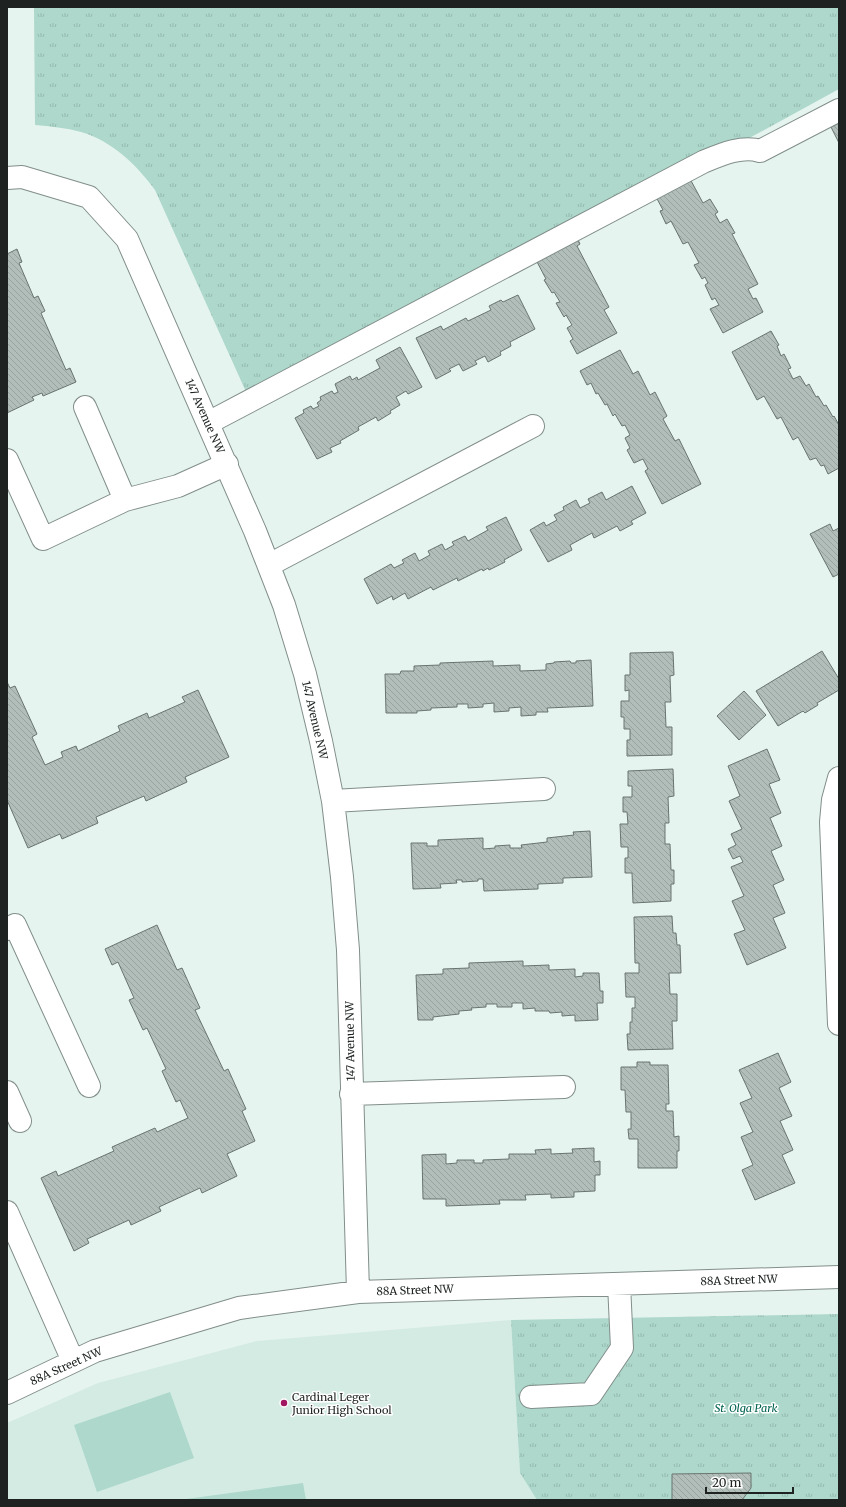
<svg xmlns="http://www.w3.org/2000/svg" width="846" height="1507" font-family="Merriweather,serif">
	<defs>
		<pattern id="park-tufts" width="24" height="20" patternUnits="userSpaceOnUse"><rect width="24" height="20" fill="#add8cb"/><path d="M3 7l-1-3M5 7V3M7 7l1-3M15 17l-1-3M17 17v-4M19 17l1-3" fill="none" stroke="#94b9ae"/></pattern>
		<pattern id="building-back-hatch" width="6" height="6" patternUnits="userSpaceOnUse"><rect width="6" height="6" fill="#b1beba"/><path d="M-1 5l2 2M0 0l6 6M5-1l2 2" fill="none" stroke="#98a3a0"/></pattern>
	</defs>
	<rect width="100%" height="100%" fill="#e6f4f0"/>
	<path fill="#d4ebe4" d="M 511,1320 L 520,1473 L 537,1500 L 7,1500 L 7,1423 L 98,1383 L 257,1341 Z"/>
	<path fill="url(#park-tufts)" d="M 34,7 L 839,7 L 839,89 L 512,268 L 247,394 L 155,190 C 137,165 112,141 81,132 C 66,128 50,126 35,125 Z
		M 839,1314 L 839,1500 L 537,1500 L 520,1473 L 511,1320 Z"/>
	<path fill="#add8cb" d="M 170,1392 L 194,1458 L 97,1492 L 74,1425 Z
		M 303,1483 L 306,1500 L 179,1500 Z"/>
	<path fill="url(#building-back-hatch)" stroke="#687470" d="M 839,123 L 839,143 L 831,127 Z
		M 689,177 L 703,203 L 710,199 L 718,212 L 715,214 L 720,223 L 727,219 L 735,233 L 732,234 L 758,284 L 748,289 L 753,299 L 756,298 L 763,312 L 723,333 L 710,309 L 719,305 L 715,298 L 712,300 L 705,285 L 708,283 L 705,277 L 702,279 L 694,265 L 699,263 L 688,242 L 683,244 L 671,221 L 666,224 L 660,211 L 663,210 L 655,195 Z
		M 577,238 L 580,244 L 577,246 L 609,307 L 604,310 L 617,333 L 577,354 L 570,341 L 573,339 L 567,328 L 572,325 L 566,315 L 564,317 L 556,303 L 560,302 L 554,292 L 552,293 L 544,280 L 546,279 L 536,260 Z
		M 17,249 L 22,262 L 19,263 L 34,298 L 38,296 L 45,311 L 41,313 L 66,370 L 70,368 L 76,382 L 43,396 L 42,393 L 32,397 L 34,400 L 7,413 L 7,254 Z
		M 518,295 L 535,329 L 510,342 L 511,346 L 500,352 L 501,355 L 488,362 L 485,356 L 475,361 L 477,364 L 463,371 L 459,364 L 449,369 L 451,371 L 436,379 L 416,338 L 441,326 L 443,330 L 466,318 L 468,321 L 491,310 L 489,306 L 501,300 L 503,302 Z
		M 771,331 L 779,345 L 777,346 L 781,356 L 784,354 L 791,368 L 788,369 L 793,379 L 800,376 L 806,386 L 809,384 L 816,397 L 818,396 L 824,406 L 826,405 L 833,417 L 834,416 L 839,425 L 839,468 L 828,474 L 824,465 L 821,466 L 816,458 L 810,460 L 798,437 L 793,440 L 781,417 L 777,419 L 764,396 L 757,400 L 732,352 Z
		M 400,347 L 422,387 L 408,394 L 406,391 L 396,397 L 400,405 L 390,411 L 391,413 L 378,421 L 376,417 L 358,427 L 359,430 L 340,441 L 341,443 L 330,448 L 332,452 L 317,459 L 295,418 L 304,413 L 303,410 L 311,406 L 313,409 L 319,406 L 317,403 L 321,400 L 320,397 L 332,391 L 334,394 L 338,392 L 335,384 L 350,376 L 352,380 L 357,377 L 358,380 L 380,368 L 376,360 Z
		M 620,350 L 633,374 L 638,371 L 650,395 L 655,392 L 667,416 L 663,419 L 675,441 L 679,439 L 701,484 L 662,504 L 645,471 L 648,469 L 643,459 L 634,463 L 627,450 L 630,448 L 625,438 L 630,435 L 625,425 L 622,426 L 615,414 L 613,416 L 607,404 L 605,405 L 598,393 L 596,394 L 591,383 L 587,385 L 580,371 Z
		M 632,486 L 646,513 L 631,521 L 633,524 L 620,531 L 617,526 L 594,538 L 592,533 L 570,545 L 572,550 L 548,562 L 530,530 L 544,522 L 546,526 L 557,520 L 554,515 L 564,510 L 563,507 L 576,500 L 580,508 L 590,503 L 588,499 L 602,492 L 606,500 Z
		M 506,517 L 522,550 L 504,560 L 505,562 L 489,570 L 488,568 L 483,571 L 482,569 L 458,581 L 457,578 L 433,590 L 431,587 L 408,599 L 405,593 L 393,600 L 392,596 L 377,604 L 364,579 L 391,564 L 394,568 L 404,563 L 402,560 L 415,553 L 419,561 L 430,555 L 428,551 L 442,544 L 445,550 L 454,545 L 452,542 L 465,536 L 468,541 L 488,530 L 486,527 Z
		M 830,524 L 833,531 L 839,528 L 839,574 L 833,577 L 810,534 Z
		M 822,651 L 839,679 L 839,690 L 817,703 L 818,705 L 805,713 L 803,711 L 778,726 L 756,691 Z
		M 673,652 L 674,675 L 670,676 L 671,702 L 665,702 L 666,727 L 672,727 L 672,755 L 627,756 L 627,740 L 630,740 L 630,729 L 624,729 L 624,717 L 621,717 L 621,701 L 629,701 L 629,690 L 625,691 L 625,675 L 630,675 L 630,653 Z
		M 591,660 L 593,706 L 547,708 L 548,712 L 536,712 L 536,715 L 521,716 L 521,707 L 509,708 L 509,711 L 494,712 L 494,703 L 483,704 L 483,707 L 468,708 L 468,704 L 457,704 L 457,707 L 431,708 L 431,710 L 417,711 L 417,713 L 386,713 L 385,674 L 400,674 L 401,671 L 414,671 L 414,666 L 440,665 L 440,663 L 493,661 L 493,666 L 520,665 L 520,671 L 546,670 L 546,664 L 554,663 L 554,662 L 570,661 L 571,663 L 576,663 L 576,661 Z
		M 7,682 L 10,688 L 15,686 L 37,734 L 32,737 L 45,765 L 63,757 L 61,752 L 76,746 L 78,751 L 120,731 L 118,726 L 147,713 L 149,718 L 185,702 L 182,697 L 198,690 L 229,757 L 185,777 L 187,782 L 146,801 L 144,796 L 96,817 L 98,823 L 62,839 L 60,834 L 28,848 L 7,800 Z
		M 744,691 L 766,715 L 739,740 L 717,716 Z
		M 767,749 L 780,780 L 769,784 L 781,813 L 770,818 L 782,846 L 771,851 L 784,880 L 773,885 L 785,913 L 773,918 L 786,948 L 747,965 L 734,934 L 745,930 L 732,901 L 744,896 L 731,867 L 743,862 L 740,856 L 733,859 L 728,849 L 736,845 L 731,834 L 742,829 L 729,801 L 740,796 L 728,766 Z
		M 673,769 L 674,796 L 668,797 L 669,823 L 665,823 L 665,844 L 670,844 L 671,870 L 674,870 L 674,884 L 671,884 L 671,901 L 633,903 L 632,873 L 625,873 L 625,858 L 628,858 L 628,847 L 621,847 L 620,824 L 628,824 L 627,812 L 623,812 L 623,797 L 632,797 L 632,786 L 628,786 L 628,771 Z
		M 590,831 L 592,877 L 563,878 L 563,883 L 538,884 L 538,889 L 484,891 L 483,879 L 478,879 L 478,881 L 462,882 L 462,880 L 456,880 L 457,883 L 440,884 L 441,888 L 413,889 L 411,843 L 427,843 L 427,846 L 438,846 L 438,840 L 483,838 L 483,849 L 495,848 L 495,846 L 510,845 L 510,848 L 522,848 L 521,845 L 547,842 L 547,838 L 574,835 L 573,832 Z
		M 672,916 L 673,933 L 676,933 L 677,945 L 680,945 L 681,973 L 669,973 L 670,994 L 677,994 L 677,1021 L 672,1021 L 673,1049 L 628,1050 L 627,1034 L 630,1034 L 630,1022 L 632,1022 L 632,1008 L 635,1008 L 635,997 L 626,997 L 625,973 L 639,973 L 639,963 L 635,963 L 634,917 Z
		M 157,925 L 177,970 L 182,968 L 200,1008 L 195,1010 L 224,1071 L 228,1069 L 246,1109 L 242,1111 L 255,1141 L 227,1154 L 237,1176 L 202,1193 L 200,1188 L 159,1207 L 161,1211 L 131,1225 L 129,1220 L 87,1239 L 89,1243 L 74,1251 L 41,1178 L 56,1171 L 58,1176 L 114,1151 L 112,1147 L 155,1128 L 157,1132 L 188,1118 L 180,1100 L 176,1102 L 162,1071 L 166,1069 L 147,1028 L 143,1030 L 129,1000 L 134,998 L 118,962 L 112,965 L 105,949 Z
		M 523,961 L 523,966 L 549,965 L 549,970 L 575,969 L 575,977 L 583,976 L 583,973 L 599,973 L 600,991 L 603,991 L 603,1003 L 597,1003 L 598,1020 L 575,1021 L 575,1015 L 562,1016 L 562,1012 L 550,1013 L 549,1011 L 535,1011 L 535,1008 L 523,1009 L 523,1003 L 512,1003 L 512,1007 L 497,1007 L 497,1004 L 486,1004 L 486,1007 L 471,1008 L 472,1010 L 459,1011 L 459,1014 L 433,1017 L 433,1020 L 418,1020 L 416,975 L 443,974 L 443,969 L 469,968 L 469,963 Z
		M 778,1053 L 791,1082 L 779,1088 L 792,1116 L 780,1121 L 793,1150 L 782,1155 L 795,1183 L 755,1200 L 742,1170 L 753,1165 L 741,1137 L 753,1132 L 740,1103 L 752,1098 L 739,1070 Z
		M 637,1062 L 650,1062 L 650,1065 L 668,1065 L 669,1104 L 666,1104 L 666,1111 L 673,1111 L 674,1137 L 679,1136 L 679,1151 L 677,1151 L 677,1168 L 638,1168 L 638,1139 L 629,1139 L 628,1129 L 631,1129 L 631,1112 L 626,1112 L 625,1090 L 621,1090 L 621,1067 L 637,1067 Z
		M 594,1148 L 594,1162 L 600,1161 L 600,1175 L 595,1175 L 595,1191 L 574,1192 L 574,1197 L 551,1198 L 551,1194 L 525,1195 L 526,1200 L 499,1200 L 500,1204 L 446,1206 L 446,1199 L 423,1199 L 422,1155 L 446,1154 L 446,1164 L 457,1163 L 457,1160 L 474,1160 L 474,1163 L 483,1163 L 483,1160 L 509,1159 L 509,1154 L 536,1154 L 535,1150 L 551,1149 L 551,1154 L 573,1153 L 572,1149 Z
		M 751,1473 L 751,1488 L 742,1500 L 672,1500 L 672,1474 Z"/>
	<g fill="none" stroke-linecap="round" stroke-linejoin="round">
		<g stroke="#818e8a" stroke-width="24">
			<path id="minor" d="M 7,178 L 22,177 L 89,197 L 127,239 L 255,531 L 284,605 L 305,674 L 321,741 L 333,801 L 342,877 L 348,950 L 358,1292
				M 85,407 L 125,500
				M 208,423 L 703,162 C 720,155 742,145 760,151 L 839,110
				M 7,460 L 43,539 L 125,500 L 178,486 L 227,464
				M 269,565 L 533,426
				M 839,778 L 833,800 L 831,822 L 839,1024
				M 333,801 L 544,789
				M 7,929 L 15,925 L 89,1086
				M 7,1092 L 20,1121
				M 351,1094 L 564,1087
				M 7,1212 L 73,1361
				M 7,1393 L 95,1351 L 239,1308 L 358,1292 L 839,1277
				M 531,1397 L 591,1394 L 622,1348 L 619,1284"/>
		</g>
		<use href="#minor" stroke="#fff" stroke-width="22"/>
	</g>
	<circle fill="#a11761" stroke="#fff" stroke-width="1.5" cx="284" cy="1403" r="4"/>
	<g text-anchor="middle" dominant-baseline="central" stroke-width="3" stroke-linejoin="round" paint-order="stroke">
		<g font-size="11" fill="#1e2322" stroke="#fff">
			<text transform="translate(205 416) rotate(66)">147 Avenue NW</text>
			<text transform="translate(315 720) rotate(77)">147 Avenue NW</text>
			<text transform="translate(350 1041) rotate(-91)">147 Avenue NW</text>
			<text transform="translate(739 1280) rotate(-2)">88A Street NW</text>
			<text transform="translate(415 1290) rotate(-2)">88A Street NW</text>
			<text transform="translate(66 1366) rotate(-24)">88A Street NW</text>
		</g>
		<g font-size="11" fill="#1e2322" stroke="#fff" text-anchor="start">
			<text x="292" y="1397">Cardinal Leger<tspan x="292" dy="13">Junior High School</tspan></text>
		</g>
		<g font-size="11" font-style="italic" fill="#006250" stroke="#fff">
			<text x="746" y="1408">St. Olga Park</text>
		</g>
	</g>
	<rect width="846" height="1507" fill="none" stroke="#1e2322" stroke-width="16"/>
	<path d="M706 1487v6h87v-6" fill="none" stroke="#1e2322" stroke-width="2"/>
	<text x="712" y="1487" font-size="12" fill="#1e2322" stroke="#ffffff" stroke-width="3" paint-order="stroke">20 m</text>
</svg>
